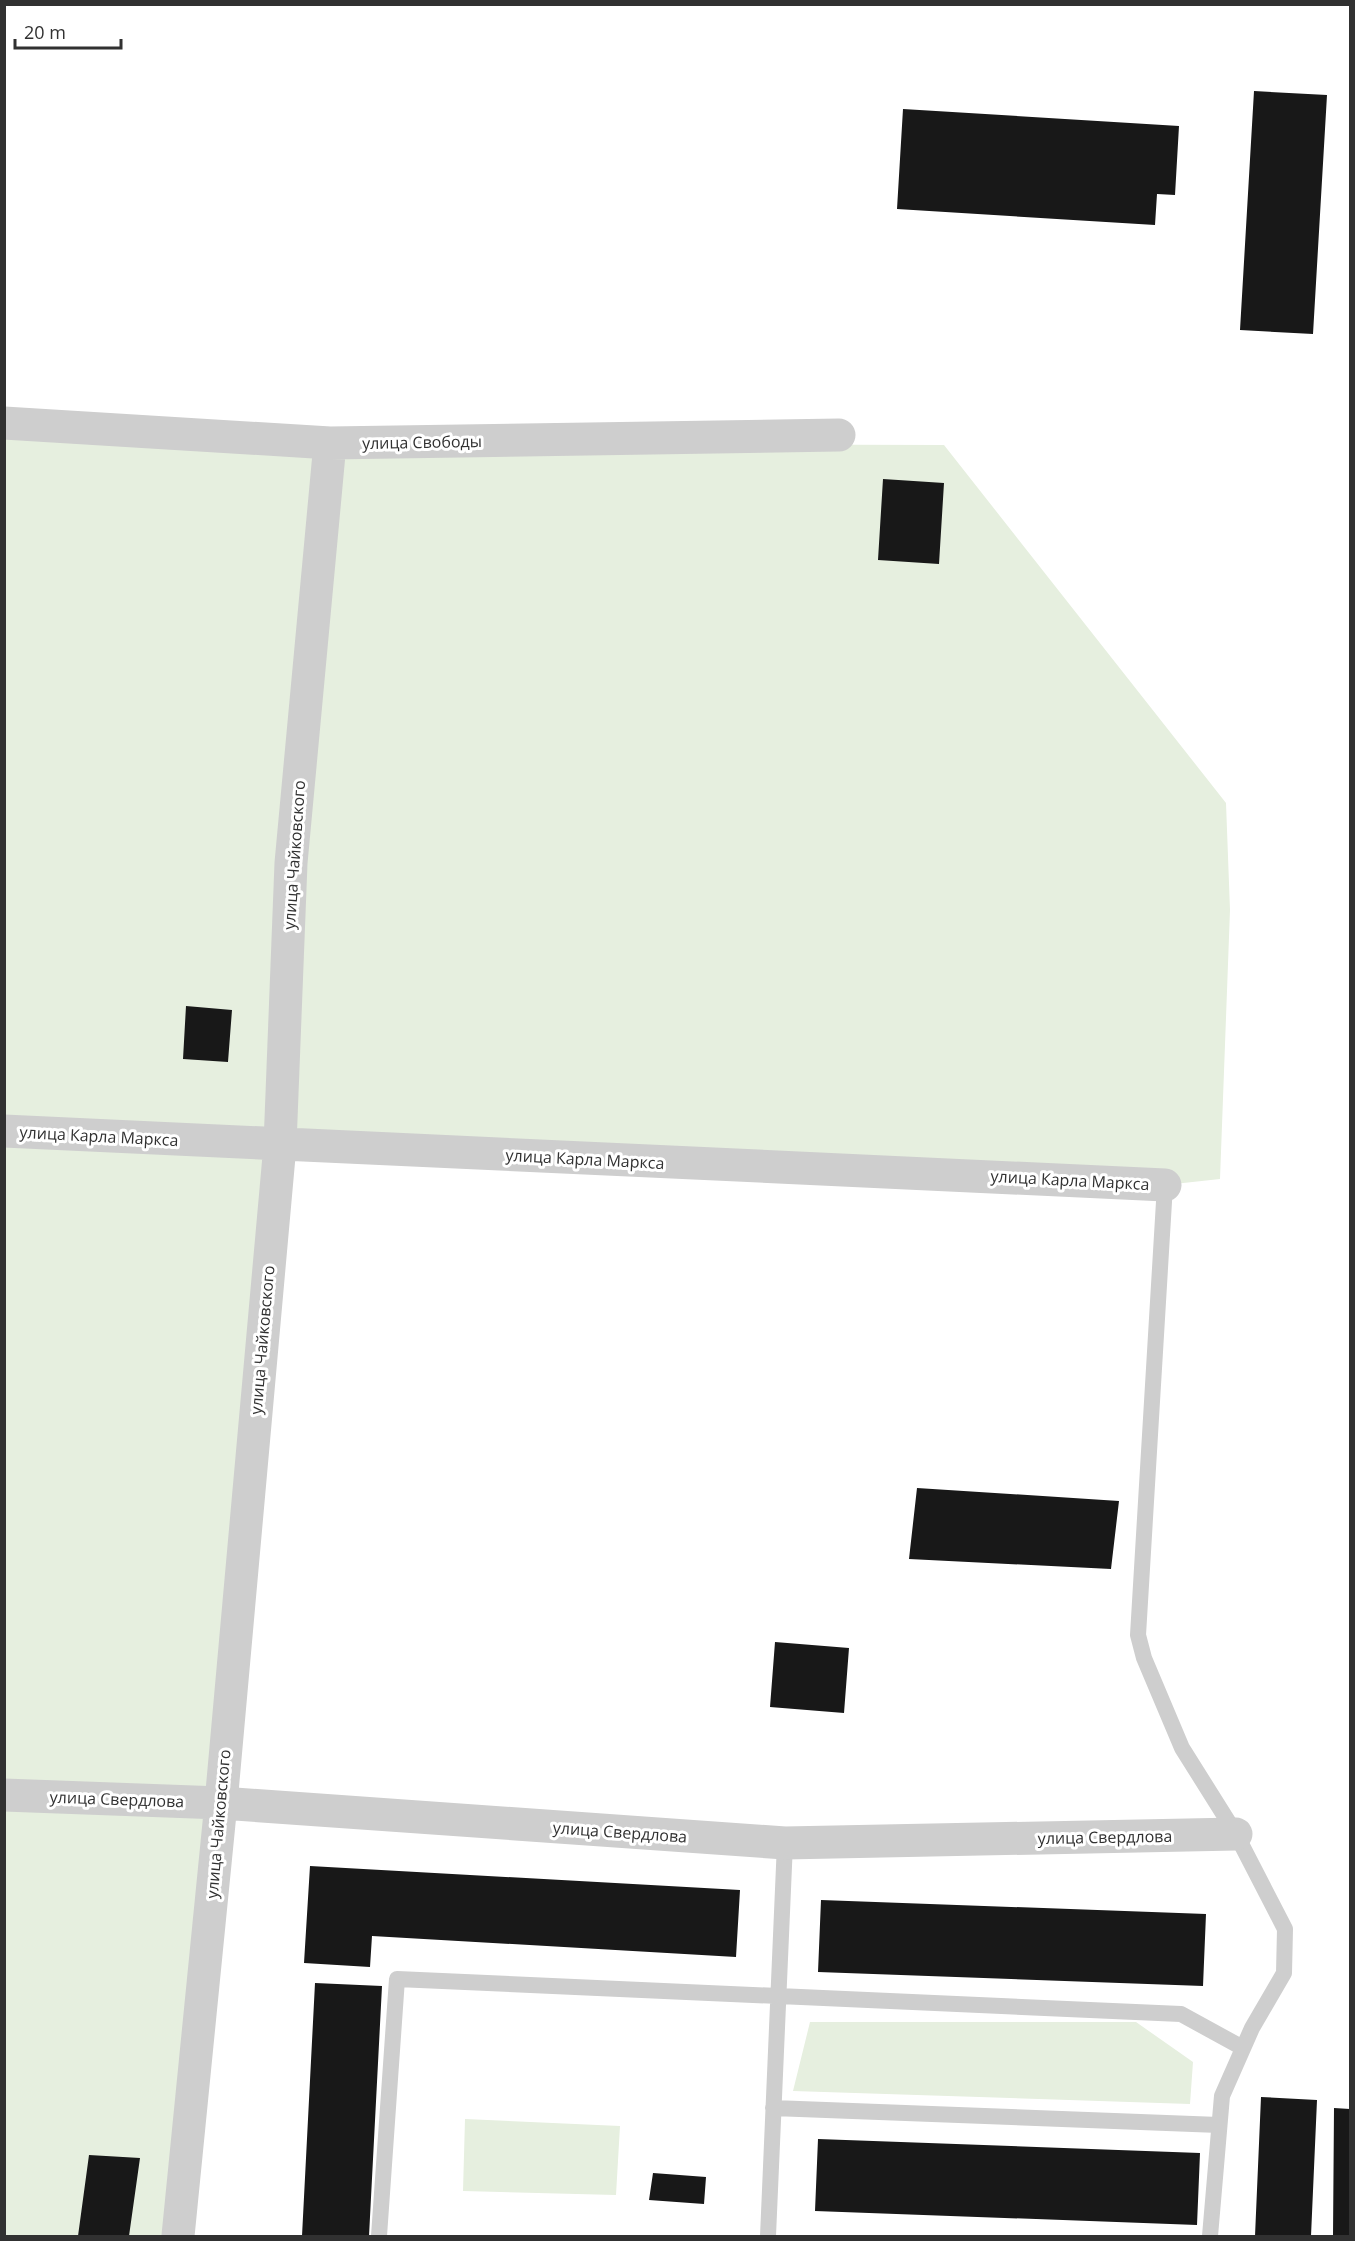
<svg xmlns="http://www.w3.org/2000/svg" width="1355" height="2241" font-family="'Open Sans',sans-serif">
	<rect width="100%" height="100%" fill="#fff"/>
	<path fill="#e6efdf" d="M 4,423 L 330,443 L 944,445 L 1226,803 L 1230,910 L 1220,1179 L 1165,1185 L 280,1145 L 178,2236 L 5,2236 Z
		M 810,2022 L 1136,2022 L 1193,2062 L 1190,2104 L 793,2091 Z
		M 465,2119 L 620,2126 L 616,2195 L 463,2191 Z"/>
	<path fill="#181818" d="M 1254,91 L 1327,95 L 1313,334 L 1240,330 Z
		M 903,109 L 1179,126 L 1175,195 L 1157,194 L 1155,225 L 897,209 Z
		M 883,479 L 944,483 L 939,564 L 878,560 Z
		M 186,1006 L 232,1010 L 228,1062 L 183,1059 Z
		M 917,1488 L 1119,1501 L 1111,1569 L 909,1559 Z
		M 775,1642 L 849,1648 L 844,1713 L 770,1707 Z
		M 310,1866 L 740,1890 L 736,1957 L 372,1936 L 370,1967 L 304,1963 Z
		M 821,1900 L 1206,1914 L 1203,1986 L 818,1972 Z
		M 315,1983 L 382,1986 L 369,2236 L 302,2236 Z
		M 1261,2097 L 1317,2100 L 1311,2236 L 1255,2236 Z
		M 1334,2108 L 1350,2109 L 1350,2236 L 1333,2236 Z
		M 818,2139 L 1200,2153 L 1197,2225 L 815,2211 Z
		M 89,2155 L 140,2158 L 129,2236 L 78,2236 Z
		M 653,2173 L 706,2177 L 704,2204 L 649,2200 Z"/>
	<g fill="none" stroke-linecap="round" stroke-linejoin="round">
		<path stroke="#cecece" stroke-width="16" d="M 1165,1185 L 1138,1635 L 1144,1658 L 1182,1748 L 1236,1834 L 1285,1929 L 1284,1973 L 1252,2028 L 1222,2096 L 1210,2236
			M 773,2108 L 1219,2125
			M 379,2236 L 397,1979 L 1181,2014 L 1243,2048
			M 768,2236 L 785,1843"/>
		<path stroke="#cecece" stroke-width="33" d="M 4,423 L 330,443 L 839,435
			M 4,1131 L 1165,1185
			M 4,1795 L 221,1803 L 785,1843 L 1236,1834
			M 178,2236 L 221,1803 L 280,1145 L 291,863 L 330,443"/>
	</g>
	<g text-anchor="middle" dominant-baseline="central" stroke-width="6" stroke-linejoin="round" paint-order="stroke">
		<g font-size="16" fill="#313131" stroke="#fff">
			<text transform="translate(422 442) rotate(-1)">улица Свободы</text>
			<text transform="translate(294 855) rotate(-86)">улица Чайковского</text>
			<text transform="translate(99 1136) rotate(3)">улица Карла Маркса</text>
			<text transform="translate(585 1159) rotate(3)">улица Карла Маркса</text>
			<text transform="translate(1070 1180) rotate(3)">улица Карла Маркса</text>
			<text transform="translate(262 1340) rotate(-85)">улица Чайковского</text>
			<text transform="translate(117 1799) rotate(2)">улица Свердлова</text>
			<text transform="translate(218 1824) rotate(-85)">улица Чайковского</text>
			<text transform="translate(620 1832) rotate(4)">улица Свердлова</text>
			<text transform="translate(1105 1837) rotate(-1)">улица Свердлова</text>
		</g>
	</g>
	<rect width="1355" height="2241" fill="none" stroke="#313131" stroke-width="12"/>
	<path d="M15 39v9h106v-9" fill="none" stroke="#313131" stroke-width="3"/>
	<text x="24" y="39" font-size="18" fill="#313131" stroke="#ffffff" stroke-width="4.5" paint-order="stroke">20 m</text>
</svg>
